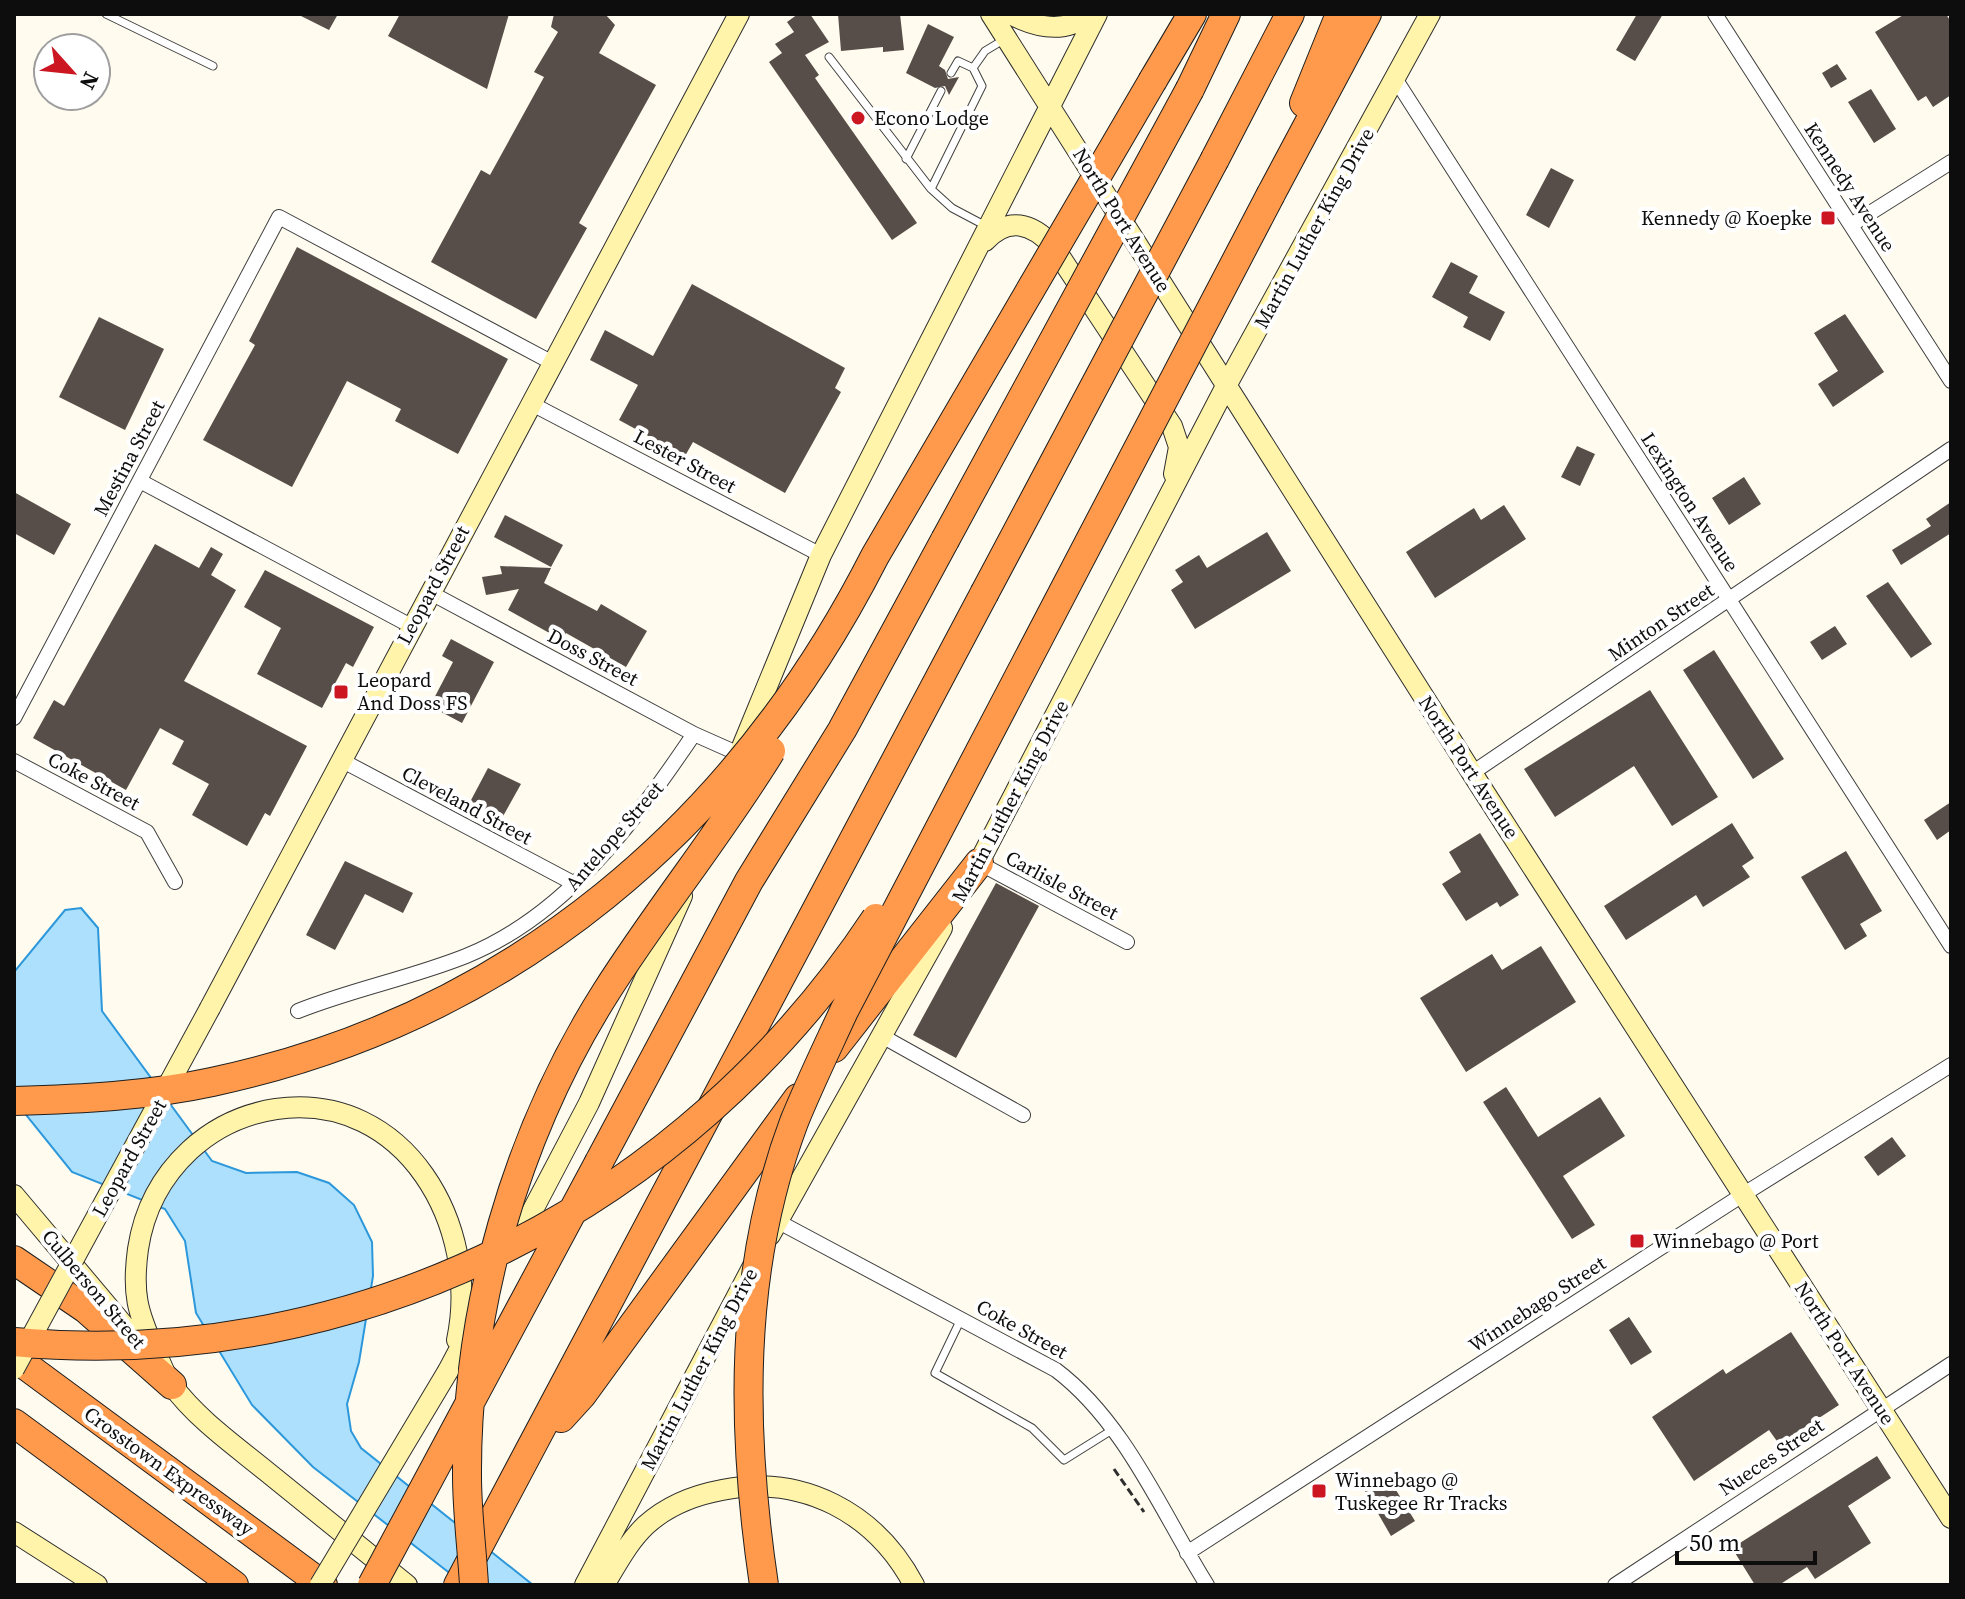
<svg xmlns="http://www.w3.org/2000/svg" width="1965" height="1599" font-family="'Source Serif 4',serif">
	<rect width="100%" height="100%" fill="#fffbee"/>
	<path fill="#ade0fc" stroke="#2c98db" stroke-width="2" d="M 81,908 L 98,928 L 102,1011 L 212,1161 L 246,1173 L 297,1172 L 329,1183 L 354,1205 L 372,1242 L 373,1276 L 359,1362 L 347,1404 L 351,1431 L 361,1448 L 533,1585 L 465,1585 L 313,1467 L 252,1405 L 196,1313 L 185,1241 L 165,1209 L 72,1172 L 14,1100 L 14,972 L 65,910 Z"/>
	<path fill="#574e49" d="M 297,14 L 338,14 L 329,30 Z
		M 400,14 L 509,14 L 487,89 L 388,36 Z
		M 554,14 L 605,14 L 615,25 L 599,53 L 656,85 L 579,223 L 587,228 L 536,319 L 431,262 L 481,170 L 490,175 L 544,77 L 534,72 L 558,32 L 551,27 Z
		M 798,14 L 810,14 L 829,42 L 805,55 L 819,75 L 815,78 L 917,223 L 892,240 L 769,62 L 782,53 L 775,44 L 794,32 L 787,22 Z
		M 838,14 L 900,14 L 904,50 L 883,52 L 883,47 L 841,51 Z
		M 1637,14 L 1663,14 L 1635,61 L 1616,50 Z
		M 1905,14 L 1946,14 L 1951,22 L 1951,95 L 1933,107 L 1926,96 L 1918,101 L 1875,32 Z
		M 928,24 L 954,37 L 939,66 L 945,70 L 948,79 L 959,77 L 949,95 L 945,86 L 935,88 L 906,73 Z
		M 1837,64 L 1847,79 L 1831,88 L 1822,73 Z
		M 1871,89 L 1896,129 L 1874,143 L 1848,102 Z
		M 1551,168 L 1574,180 L 1549,228 L 1526,215 Z
		M 297,247 L 508,359 L 458,454 L 395,421 L 401,409 L 347,381 L 292,487 L 203,440 L 255,345 L 249,341 Z
		M 1451,262 L 1478,276 L 1469,293 L 1505,312 L 1490,341 L 1463,327 L 1468,317 L 1432,297 Z
		M 692,284 L 845,368 L 835,388 L 841,392 L 785,493 L 693,442 L 685,456 L 619,420 L 638,385 L 590,360 L 605,330 L 653,356 Z
		M 1845,314 L 1884,372 L 1833,407 L 1818,384 L 1838,371 L 1814,333 Z
		M 99,317 L 164,349 L 125,430 L 59,397 Z
		M 1577,446 L 1595,454 L 1580,486 L 1561,477 Z
		M 1744,477 L 1761,504 L 1729,525 L 1712,498 Z
		M 14,492 L 71,524 L 54,555 L 14,533 Z
		M 1951,502 L 1951,533 L 1901,565 L 1892,550 L 1931,526 L 1926,519 Z
		M 1504,505 L 1526,539 L 1435,598 L 1406,552 L 1474,508 L 1481,520 Z
		M 505,515 L 563,545 L 551,567 L 494,537 Z
		M 1267,532 L 1291,571 L 1195,629 L 1171,590 L 1183,582 L 1175,570 L 1199,555 L 1207,568 Z
		M 155,544 L 199,568 L 211,547 L 223,554 L 211,575 L 236,590 L 184,681 L 307,746 L 270,816 L 265,813 L 247,846 L 192,815 L 209,784 L 172,764 L 184,741 L 160,728 L 126,790 L 33,738 L 54,700 L 64,706 Z
		M 500,566 L 551,568 L 544,583 L 597,611 L 601,604 L 647,631 L 626,667 L 566,633 L 562,640 L 508,610 L 519,589 L 486,595 L 482,577 L 502,574 Z
		M 265,570 L 374,627 L 353,667 L 346,663 L 322,708 L 257,674 L 281,628 L 244,607 Z
		M 1888,582 L 1932,644 L 1911,658 L 1866,596 Z
		M 1835,626 L 1847,644 L 1822,660 L 1810,642 Z
		M 451,639 L 494,662 L 462,723 L 430,706 L 453,662 L 442,656 Z
		M 1714,650 L 1784,759 L 1753,779 L 1683,670 Z
		M 1650,690 L 1718,797 L 1672,826 L 1634,766 L 1555,817 L 1524,769 Z
		M 488,768 L 521,784 L 502,818 L 470,802 Z
		M 1951,802 L 1951,830 L 1937,840 L 1924,820 Z
		M 1732,823 L 1754,858 L 1742,866 L 1750,877 L 1703,907 L 1696,895 L 1626,940 L 1604,906 Z
		M 1480,833 L 1519,895 L 1500,907 L 1497,902 L 1466,921 L 1442,884 L 1461,872 L 1449,852 Z
		M 1846,851 L 1882,911 L 1860,924 L 1867,936 L 1845,950 L 1801,877 Z
		M 345,861 L 413,893 L 403,913 L 365,894 L 335,950 L 306,935 Z
		M 996,883 L 1039,906 L 956,1058 L 913,1035 Z
		M 1541,946 L 1576,1002 L 1466,1072 L 1420,998 L 1492,954 L 1502,970 Z
		M 1506,1087 L 1538,1137 L 1600,1097 L 1625,1136 L 1563,1176 L 1595,1225 L 1572,1239 L 1483,1102 Z
		M 1892,1137 L 1906,1156 L 1878,1176 L 1864,1157 Z
		M 1629,1317 L 1652,1352 L 1631,1365 L 1609,1330 Z
		M 1791,1332 L 1839,1405 L 1779,1444 L 1769,1430 L 1694,1481 L 1652,1417 L 1723,1369 L 1726,1374 Z
		M 1877,1456 L 1891,1478 L 1848,1506 L 1871,1543 L 1815,1579 L 1807,1567 L 1779,1585 L 1755,1585 L 1732,1548 Z
		M 1388,1477 L 1415,1521 L 1391,1536 L 1365,1491 Z"/>
	<g fill="none" stroke-linecap="round" stroke-linejoin="round">
		<g stroke="#404040" stroke-width="9">
			<path id="lane" d="M 106,14 L 213,66
				M 829,57 L 931,189 L 952,208 L 986,226
				M 951,73 L 958,61 L 973,68
				M 906,159 L 941,91
				M 931,189 L 982,86 L 973,68 L 985,51 L 1005,39
				M 961,1319 L 935,1373 L 1032,1428 L 1064,1460 L 1112,1430"/>
		</g>
		<g stroke="#404040" stroke-width="16">
			<path id="street" d="M 1715,14 L 1951,381
				M 1396,80 L 1951,946
				M 1851,225 L 1951,162
				M 530,403 L 821,555
				M 140,481 L 411,626
				M 429,592 L 694,734 L 739,754
				M 14,718 L 279,217 L 551,362
				M 341,760 L 575,884
				M 14,761 L 147,832 L 175,882
				M 1472,773 L 1951,449
				M 979,863 L 1127,942
				M 298,1011 C 353,989 411,978 466,956 C 567,915 635,821 694,734
				M 880,1035 L 1023,1115
				M 777,1221 L 1056,1370 C 1125,1422 1162,1513 1207,1585
				M 1187,1553 L 1744,1194 L 1951,1065
				M 1615,1585 L 1951,1364"/>
		</g>
		<g stroke="#2f2f2f" stroke-width="22">
			<path id="secondary" d="M 991,14 L 1472,773 L 1951,1518
				M 1010,14 C 1035,27 1064,35 1089,14
				M 985,241 C 1008,216 1032,223 1053,246 L 1172,426 L 1179,447 L 1174,474
				M 740,752 L 821,555 L 1097,14
				M 974,872 L 1226,386 L 1430,14
				M 210,1008 L 739,14
				M 14,1195 L 142,1347
				M 770,1235 L 942,928
				M 516,1242 L 589,1103 L 682,896
				M 448,1371 L 475,1320
				M 14,1532 L 97,1585
				M 407,1585 C 360,1547 313,1509 266,1471 C 234,1445 196,1418 172,1385 C 165,1376 161,1363 156,1353 C 137,1312 132,1293 138,1249 C 144,1209 161,1177 190,1150 C 215,1127 243,1114 276,1109 C 406,1091 481,1227 457,1340
				M 585,1585 L 753,1266
				M 604,1585 C 617,1564 628,1542 646,1525 C 667,1506 695,1495 722,1490 C 803,1474 876,1513 914,1585"/>
		</g>
		<g stroke="#1e1e1e" stroke-width="30">
			<path id="highway" d="M 1153,80 L 1192,14
				M 1190,89 L 1226,14
				M 1304,103 L 1340,14
				M 1215,159 L 1290,14
				M 1271,194 L 1367,14
				M 834,1048 L 979,863
				M 599,1162 L 749,881 L 842,730 L 945,540
				M 14,1260 L 86,1309 L 172,1385
				M 14,1357 L 323,1585
				M 561,1418 L 582,1395 L 798,1098
				M 14,1423 L 234,1585
				M 458,1585 L 984,594"/>
		</g>
		<path stroke="#2f2f2f" stroke-width="3" stroke-dasharray="8 4" stroke-linecap="butt" d="M 1114,1469 L 1144,1512"/>
		<use href="#lane" stroke="#fff" stroke-width="7"/>
		<use href="#street" stroke="#fff" stroke-width="14"/>
		<use href="#secondary" stroke="#fff4a9" stroke-width="20"/>
		<use href="#highway" stroke="#ff9a4c" stroke-width="28"/>
		<g stroke="#2f2f2f" stroke-width="22" stroke-linecap="butt">
			<path id="secondary-bridge" d="M 14,1369 L 210,1008
				M 320,1585 L 448,1371"/>
		</g>
		<g stroke="#1e1e1e" stroke-width="30" stroke-linecap="butt">
			<path id="highway-bridge" d="M 945,540 L 1190,89
				M 984,594 L 1215,159
				M 14,1101 C 80,1099 148,1096 212,1082 C 512,1018 738,825 875,556 L 1153,80
				M 14,1342 C 360,1373 686,1205 876,918
				M 372,1585 L 599,1162
				M 474,1585 C 472,1549 467,1512 467,1476 C 466,1308 516,1134 606,992 C 658,910 720,834 771,751
				M 764,1585 C 741,1431 738,1271 794,1122 C 809,1085 827,1048 844,1011 L 1271,194"/>
		</g>
		<use href="#secondary-bridge" stroke="#fff4a9" stroke-width="20"/>
		<use href="#highway-bridge" stroke="#ff9a4c" stroke-width="28"/>
	</g>
	<g fill="#cc1723" stroke="#fff" stroke-width="3">
		<circle cx="858" cy="118" r="8"/>
		<rect x="1820" y="210" width="16" height="16" rx="4"/>
		<rect x="333" y="684" width="16" height="16" rx="4"/>
		<rect x="1629" y="1233" width="16" height="16" rx="4"/>
		<rect x="1311" y="1483" width="16" height="16" rx="4"/>
	</g>
	<g text-anchor="middle" dominant-baseline="central" stroke-width="8" stroke-linejoin="round" paint-order="stroke">
		<g font-size="20" fill="#0d0d0d" stroke="#fff" text-anchor="start">
			<text x="874" y="118">Econo Lodge</text>
			<text x="1812" y="218" text-anchor="end">Kennedy @ Koepke</text>
			<text x="357" y="680">Leopard<tspan x="357" dy="23">And Doss FS</tspan></text>
			<text x="1653" y="1241">Winnebago @ Port</text>
			<text x="1335" y="1480">Winnebago @<tspan x="1335" dy="23">Tuskegee Rr Tracks</tspan></text>
		</g>
		<g font-size="20" fill="#0d0d0d" stroke="#fff">
			<text transform="translate(1850 187) rotate(57)">Kennedy Avenue</text>
			<text transform="translate(1122 220) rotate(58)">North Port Avenue</text>
			<text transform="translate(1314 228) rotate(-61)">Martin Luther King Drive</text>
			<text transform="translate(129 458) rotate(-62)">Mestina Street</text>
			<text transform="translate(685 461) rotate(28)">Lester Street</text>
			<text transform="translate(1690 502) rotate(57)">Lexington Avenue</text>
			<text transform="translate(433 585) rotate(-62)">Leopard Street</text>
			<text transform="translate(1661 622) rotate(-34)">Minton Street</text>
			<text transform="translate(593 657) rotate(28)">Doss Street</text>
			<text transform="translate(1469 767) rotate(57)">North Port Avenue</text>
			<text transform="translate(94 781) rotate(28)">Coke Street</text>
			<text transform="translate(1010 801) rotate(-62)">Martin Luther King Drive</text>
			<text transform="translate(467 805) rotate(28)">Cleveland Street</text>
			<text transform="translate(614 836) rotate(-49)">Antelope Street</text>
			<text transform="translate(1062 885) rotate(28)">Carlisle Street</text>
			<text transform="translate(129 1158) rotate(-61)">Leopard Street</text>
			<text transform="translate(94 1289) rotate(50)">Culberson Street</text>
			<text transform="translate(1537 1304) rotate(-33)">Winnebago Street</text>
			<text transform="translate(1022 1329) rotate(29)">Coke Street</text>
			<text transform="translate(1845 1353) rotate(57)">North Port Avenue</text>
			<text transform="translate(699 1369) rotate(-62)">Martin Luther King Drive</text>
			<text transform="translate(1771 1457) rotate(-34)">Nueces Street</text>
			<text transform="translate(169 1471) rotate(36)">Crosstown Expressway</text>
		</g>
	</g>
	<rect width="1965" height="1599" fill="none" stroke="#0d0d0d" stroke-width="32"/>
	<g transform="translate(72 72) rotate(117)"><circle r="38" fill="#ffffff" stroke="#9e9e9e" stroke-width="2"/>
	<path d="M0-6L14 30L0 20L-14 30Z" fill="#cc1723"/>
	<text y="-12" font-size="22" font-weight="bold" text-anchor="middle" fill="#0d0d0d">N</text>
	</g>
	<path d="M1677 1551v12h138v-12" fill="none" stroke="#0d0d0d" stroke-width="4"/>
	<text x="1689" y="1551" font-size="24" fill="#0d0d0d" stroke="#ffffff" stroke-width="6" paint-order="stroke">50 m</text>
</svg>
